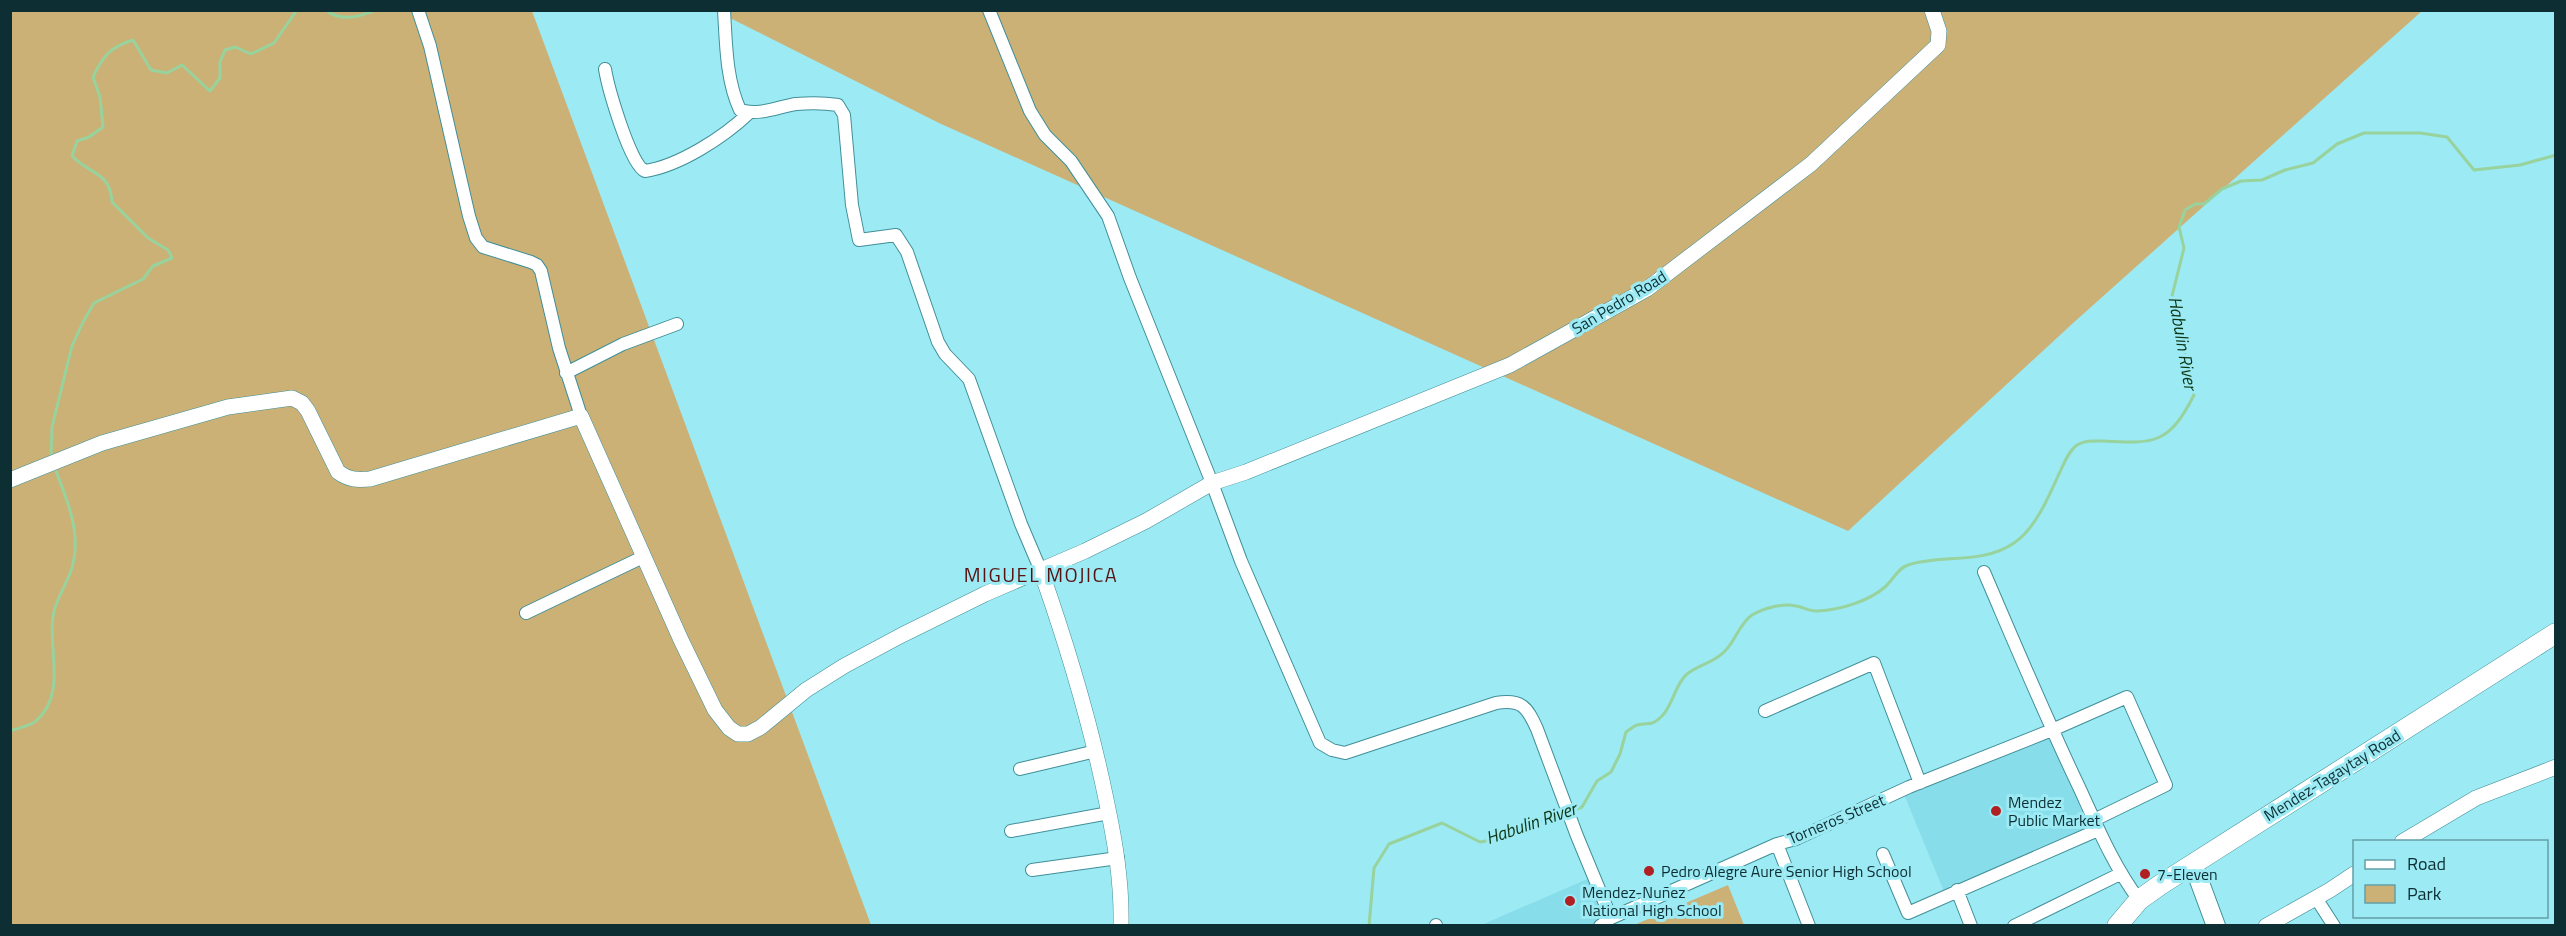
<svg xmlns="http://www.w3.org/2000/svg" width="2566" height="936" font-family="'Titillium Web',sans-serif">
	<rect width="100%" height="100%" fill="#9ceaf4"/>
	<path fill="#87deea" d="M 2048,734 L 2091,830 L 1945,894 L 1903,792 Z
		M 1592,877 L 1618,925 L 1479,926 Z"/>
	<path fill="#ccb176" d="M 10,11 L 532,11 L 871,925 L 11,925 Z
		M 716,11 L 2422,11 L 2072,324 L 1848,531 L 939,123 Z
		M 1728,885 L 1744,925 L 1634,925 Z"/>
	<g fill="none" stroke-linecap="round" stroke-linejoin="round">
		<path stroke="#98d29c" stroke-width="3" d="M 326,10 C 340,22 360,17 376,10
			M 51,457 L 52,427 L 72,346 L 83,322 L 94,303 L 143,279 L 153,266 L 172,258 L 168,250 L 148,238 L 112,202 C 110,171 90,175 72,156 L 77,141 L 89,137 L 103,127 L 100,97 L 93,77 C 103,56 110,47 133,40 L 151,70 L 167,73 L 182,65 L 210,91 L 220,78 L 220,62 L 225,50 L 235,47 L 251,54 L 274,43 L 297,10
			M 10,731 C 18,728 31,726 36,721 C 67,694 48,650 53,616 C 56,597 69,582 73,564 C 81,530 66,497 54,466
			M 1572,811 L 1582,807 L 1597,781 L 1611,772 L 1620,754 L 1626,732 C 1629,730 1634,726 1637,725 C 1649,722 1651,727 1662,716 C 1673,705 1675,684 1687,674 C 1700,664 1714,663 1725,651 C 1736,640 1739,624 1752,615 C 1764,608 1783,603 1796,606 C 1803,607 1811,612 1818,611 C 1840,610 1869,601 1885,587 C 1893,580 1898,568 1908,565 C 1941,554 1982,565 2014,543 C 2035,529 2048,498 2058,476 C 2063,466 2068,451 2077,445 C 2086,440 2093,441 2103,441 C 2155,444 2169,444 2194,395 L 2172,296 L 2184,248 L 2179,227 L 2185,210 L 2195,204 L 2204,204 L 2222,189 L 2241,181 L 2262,180 L 2285,170 L 2313,163 L 2337,144 L 2364,133 L 2420,133 L 2447,137 L 2474,170 L 2520,165 L 2556,155
			M 1369,926 L 1374,868 L 1389,844 L 1442,823 L 1480,842 L 1492,840 L 1510,830 L 1566,814"/>
		<g stroke="#418f98" stroke-width="14">
			<path id="minor" d="M 418,10 L 430,46 L 469,216 L 476,238 L 483,247 L 531,262 L 537,265 L 541,271 L 559,348 L 581,416
				M 724,10 C 726,43 726,80 740,110 C 759,116 777,107 796,104 C 809,103 825,103 838,105 L 844,115 L 852,205 L 859,240 L 896,235 L 907,252 L 938,342 L 945,354 L 969,379 L 1021,524 L 1041,571
				M 989,10 L 1030,111 L 1045,135 L 1071,161 L 1108,216 L 1130,278 L 1212,483 L 1241,561 L 1320,743 L 1332,750 L 1345,753 L 1496,703 C 1522,699 1527,707 1537,729 L 1577,836 L 1611,918
				M 605,69 C 608,87 630,165 645,171 C 679,166 724,137 749,113
				M 566,373 L 623,344 L 677,324
				M 1984,572 C 2015,644 2045,716 2079,787 C 2097,826 2113,865 2139,900
				M 526,613 L 643,557
				M 1765,711 L 1874,663 L 1920,783
				M 1020,769 L 1096,751
				M 1011,831 L 1109,813
				M 1883,854 L 1908,913 L 2098,830
				M 1032,870 L 1118,858
				M 1957,890 L 1971,926
				M 2316,898 L 2334,926
				M 1436,925 L 1436,926
				M 1600,926 L 1611,918 L 1777,844
				M 1809,926 L 1777,844 L 1796,839 L 1909,787 L 2052,730 L 2127,697 L 2166,785 L 2094,820
				M 2014,926 L 2120,874"/>
		</g>
		<g stroke="#418f98" stroke-width="16">
			<path id="tertiary" d="M 10,480 L 102,443 L 228,407 L 292,398 L 302,403 L 308,411 L 338,472 C 349,480 357,480 370,479 L 581,416 L 681,640 L 715,710 L 729,728 L 738,734 L 748,734 L 761,727 L 806,690 L 844,666 L 902,635 L 985,594 L 1085,551 L 1146,521 L 1212,483 L 1246,472 L 1510,365 L 1647,289 L 1811,164 L 1938,45 L 1939,31 L 1932,10
				M 1041,571 C 1067,645 1090,721 1106,799 C 1115,841 1122,882 1121,926
				M 2402,842 L 2476,798 L 2556,767
				M 2266,926 L 2330,890 L 2354,874"/>
		</g>
		<g stroke="#418f98" stroke-width="20">
			<path id="secondary" d="M 2193,864 L 2216,926"/>
		</g>
		<g stroke="#418f98" stroke-width="21">
			<path id="primary" d="M 2117,926 L 2139,900 L 2160,885 L 2556,633"/>
		</g>
		<use href="#minor" stroke="#fff" stroke-width="12"/>
		<use href="#tertiary" stroke="#fff" stroke-width="15"/>
		<use href="#secondary" stroke="#fff" stroke-width="18"/>
		<use href="#primary" stroke="#fff" stroke-width="20"/>
	</g>
	<g fill="#b01f22" stroke="#9ceaf4" stroke-width="2">
		<circle cx="1996" cy="811" r="6"/>
		<circle cx="1649" cy="871" r="6"/>
		<circle cx="2145" cy="874" r="6"/>
		<circle cx="1570" cy="901" r="6"/>
	</g>
	<g text-anchor="middle" dominant-baseline="central" stroke-width="6" stroke-linejoin="round" paint-order="stroke">
		<g font-size="16" fill="#0d2f33" stroke="#9ceaf4">
			<text transform="translate(1619 302) rotate(-31)">San Pedro Road</text>
			<text transform="translate(2332 775) rotate(-32)">Mendez-Tagaytay Road</text>
			<text transform="translate(1836 819) rotate(-23)">Torneros Street</text>
		</g>
		<g font-size="16" fill="#0d2f33" stroke="#9ceaf4" text-anchor="start">
			<text x="2008" y="802">Mendez<tspan x="2008" dy="18">Public Market</tspan></text>
			<text x="1661" y="871">Pedro Alegre Aure Senior High School</text>
			<text x="2157" y="874">7-Eleven</text>
			<text x="1582" y="892">Mendez-Nuñez<tspan x="1582" dy="18">National High School</tspan></text>
		</g>
		<g font-size="18" font-style="italic" fill="#0d3614" stroke="#9ceaf4">
			<text transform="translate(2183 343) rotate(80)">Habulin River</text>
			<text transform="translate(1531 823) rotate(-19)">Habulin River</text>
		</g>
		<g font-size="20" letter-spacing="1.5" fill="#571312" stroke="#9ceaf4">
			<text x="1041" y="574">MIGUEL MOJICA</text>
		</g>
	</g>
	<rect width="2566" height="936" fill="none" stroke="#0d2f33" stroke-width="24"/>
	<rect x="2353" y="840" width="195" height="78" fill="#9ceaf4" stroke="#639fa7" stroke-width="1.5"/>
	<rect x="2365" y="860" width="30" height="9" fill="#ffffff" stroke="#639fa7" stroke-width="1.5"/>
	<text x="2407" y="870" font-size="18" fill="#0d2f33">Road</text>
	<rect x="2365" y="885" width="30" height="18" fill="#ccb176" stroke="#639fa7" stroke-width="1.5"/>
	<text x="2407" y="900" font-size="18" fill="#0d2f33">Park</text>
</svg>
